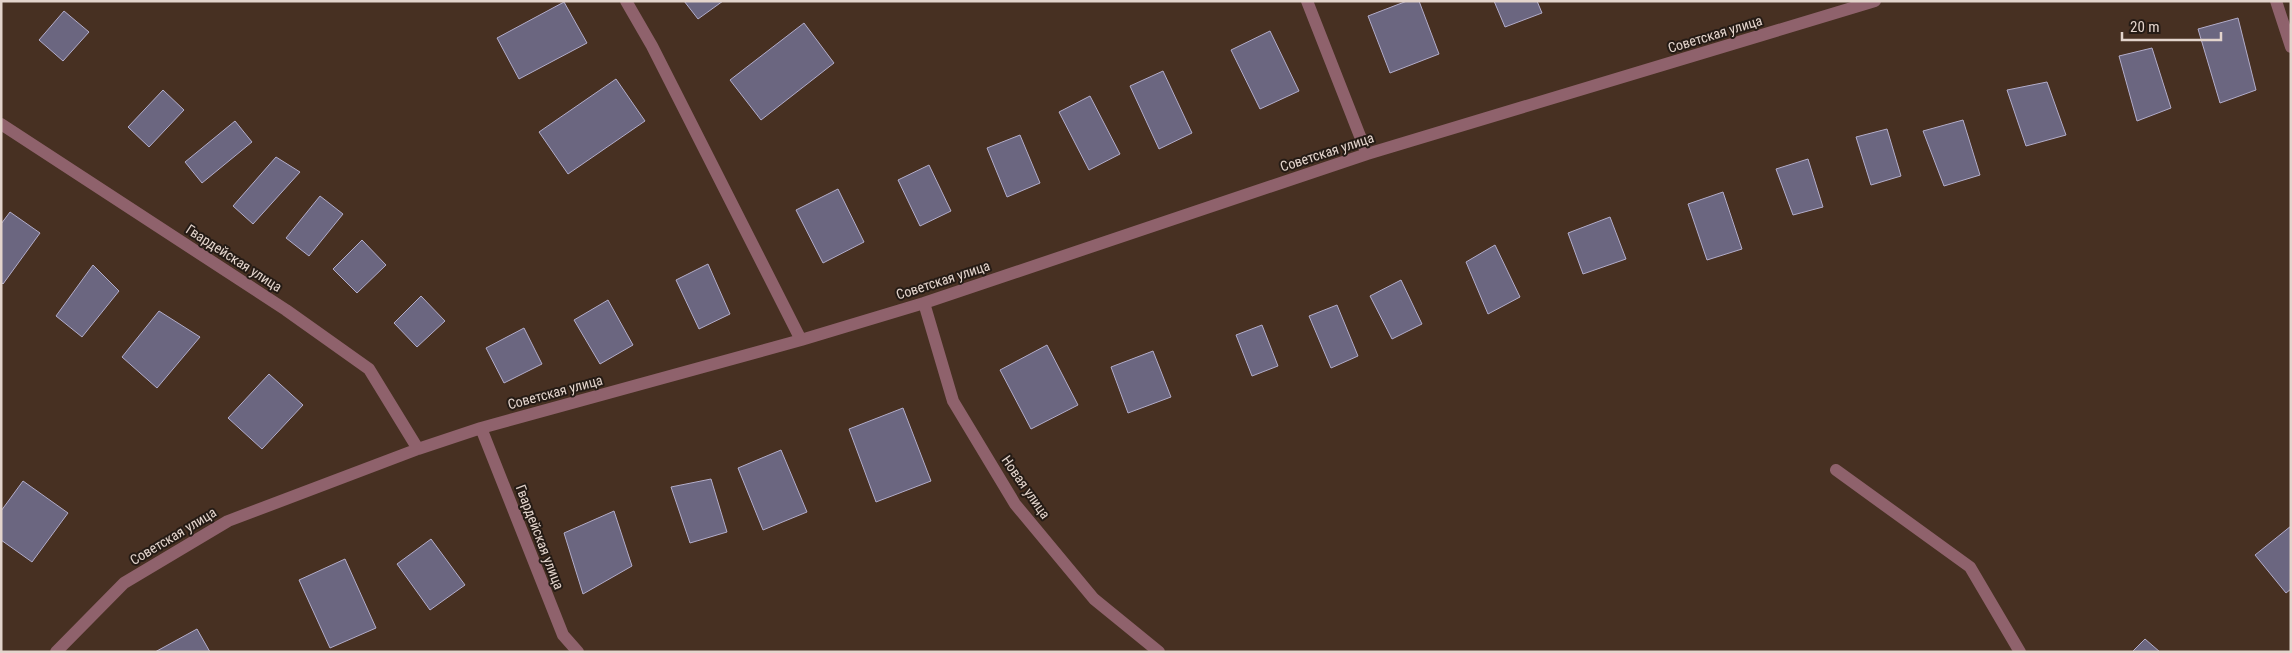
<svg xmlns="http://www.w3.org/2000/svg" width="2292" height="653" font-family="'Roboto Condensed',sans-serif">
	<rect width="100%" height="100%" fill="#473022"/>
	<path fill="#6b6680" stroke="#b3adca" d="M 684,1 L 723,1 L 698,19 Z
		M 1407,1 L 1419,1 L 1439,54 L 1390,73 L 1368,16 Z
		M 1494,1 L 1537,1 L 1542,13 L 1505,27 Z
		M 564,2 L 587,43 L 519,79 L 497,38 Z
		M 64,11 L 89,32 L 63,61 L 39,40 Z
		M 2238,18 L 2256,90 L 2220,103 L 2198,29 Z
		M 804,23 L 834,63 L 761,120 L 730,80 Z
		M 1270,31 L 1299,91 L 1260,109 L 1231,50 Z
		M 2152,48 L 2171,108 L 2137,121 L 2119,56 Z
		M 1163,71 L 1192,133 L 1159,149 L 1130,86 Z
		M 616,79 L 645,121 L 568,174 L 539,132 Z
		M 2047,82 L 2066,135 L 2026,146 L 2007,90 Z
		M 163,90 L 184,110 L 149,147 L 128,127 Z
		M 1090,96 L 1120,154 L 1089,170 L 1059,112 Z
		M 1963,120 L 1980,175 L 1944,186 L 1923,131 Z
		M 235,121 L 252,142 L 202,183 L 185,162 Z
		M 1887,129 L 1901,176 L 1871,185 L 1856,137 Z
		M 1020,135 L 1040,183 L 1007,197 L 987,148 Z
		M 276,157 L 300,172 L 253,224 L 233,206 Z
		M 1808,159 L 1823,207 L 1793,215 L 1776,169 Z
		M 929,165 L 951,211 L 920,226 L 898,180 Z
		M 838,189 L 864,242 L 823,263 L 796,210 Z
		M 1723,192 L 1742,249 L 1707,260 L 1688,204 Z
		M 320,196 L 343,214 L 309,256 L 286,238 Z
		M 10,212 L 40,233 L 3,284 L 1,282 L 1,224 Z
		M 1610,217 L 1626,259 L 1583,274 L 1568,233 Z
		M 362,240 L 386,265 L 357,293 L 333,269 Z
		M 1495,245 L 1520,297 L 1488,314 L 1466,262 Z
		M 708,264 L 730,314 L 699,329 L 676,280 Z
		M 93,265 L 119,291 L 82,337 L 56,316 Z
		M 1401,280 L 1422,324 L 1392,339 L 1370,296 Z
		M 421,296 L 445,321 L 417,347 L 394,323 Z
		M 608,300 L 633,345 L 600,364 L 574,320 Z
		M 1337,305 L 1358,356 L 1331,368 L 1309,316 Z
		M 159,311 L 200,337 L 157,388 L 122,357 Z
		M 1262,325 L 1278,366 L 1252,376 L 1236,335 Z
		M 524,328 L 542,364 L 504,383 L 486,348 Z
		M 1047,345 L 1078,405 L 1031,429 L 1000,370 Z
		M 1153,351 L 1171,397 L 1128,413 L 1111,367 Z
		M 269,374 L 303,405 L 262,449 L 228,418 Z
		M 903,408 L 931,481 L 876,502 L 849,429 Z
		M 781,450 L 807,512 L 763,530 L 738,468 Z
		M 711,479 L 727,532 L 690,543 L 671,487 Z
		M 23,481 L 68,513 L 32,562 L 1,540 L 1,511 Z
		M 614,511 L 632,566 L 583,594 L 564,533 Z
		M 2291,526 L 2291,589 L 2286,593 L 2255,555 Z
		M 431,539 L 465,585 L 430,610 L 397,564 Z
		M 345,559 L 376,628 L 330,648 L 299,580 Z
		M 197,629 L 210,652 L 155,652 Z
		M 2145,639 L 2160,652 L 2132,652 Z"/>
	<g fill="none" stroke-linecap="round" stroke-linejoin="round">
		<path stroke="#8f626c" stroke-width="12" d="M 626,1 L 652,46 L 801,340
			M 1307,1 L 1367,154
			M 2276,1 L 2291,47
			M 1,124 L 286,310 L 369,369 L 418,449
			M 924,303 L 953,401 L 1015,504 L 1094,599 L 1159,652
			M 481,428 L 563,635 L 578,652
			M 1836,470 L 1970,567 L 2020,652
			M 56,652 L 124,583 L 228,521 L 418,449 L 481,428 L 801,340 L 924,303 L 1367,154 L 1875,1"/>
	</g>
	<g text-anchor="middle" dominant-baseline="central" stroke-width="4" stroke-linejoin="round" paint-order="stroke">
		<g font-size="14" fill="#e3d4cc" stroke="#251b15">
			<text transform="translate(1715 34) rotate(-17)">Советская улица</text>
			<text transform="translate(1327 152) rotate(-18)">Советская улица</text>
			<text transform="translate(234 258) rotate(33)">Гвардейская улица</text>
			<text transform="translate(943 280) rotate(-18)">Советская улица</text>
			<text transform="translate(555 392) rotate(-15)">Советская улица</text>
			<text transform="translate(1026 487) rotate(55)">Новая улица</text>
			<text transform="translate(173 536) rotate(-31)">Советская улица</text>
			<text transform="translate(540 537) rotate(69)">Гвардейская улица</text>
		</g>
	</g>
	<rect width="2292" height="653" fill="none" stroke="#e3d4cc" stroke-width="5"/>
	<path d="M2122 32v8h99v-8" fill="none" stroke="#e3d4cc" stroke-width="2.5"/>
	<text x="2130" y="32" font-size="15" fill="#e3d4cc" stroke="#251b15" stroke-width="4" paint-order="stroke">20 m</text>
</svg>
